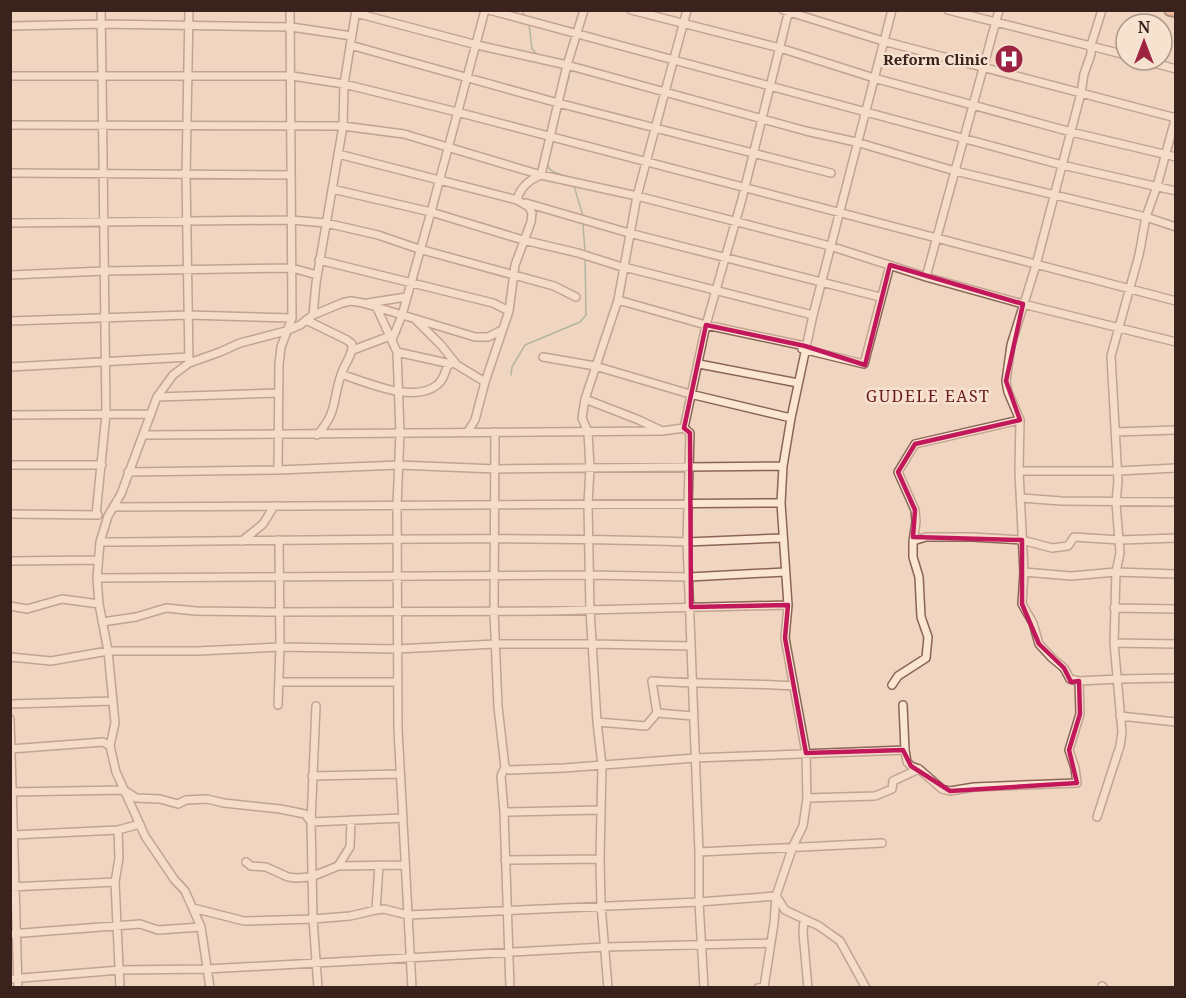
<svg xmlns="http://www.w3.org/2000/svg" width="1186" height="998" font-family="'Noto Serif',serif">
	<rect width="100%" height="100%" fill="#f0d5c0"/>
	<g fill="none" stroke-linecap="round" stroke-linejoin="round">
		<path stroke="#69907d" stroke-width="1.5" d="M 522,10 L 525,17
			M 529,24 L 532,49 L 538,55
			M 564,91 L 569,78 L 569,70
			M 547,163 C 549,174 559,172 568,178
			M 574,186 L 583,216
			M 583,224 L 585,252
			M 511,375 L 512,367 L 525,345 L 580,322 L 586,315 L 585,257"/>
		<g stroke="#8a6557" stroke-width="10">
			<path id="minor" d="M 489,10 L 1062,165 L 1176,191
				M 631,10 L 780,48 L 874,78 L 1071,132 L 1176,157
				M 783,10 L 883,41 L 1176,118
				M 948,10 L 1126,55
				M 356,13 L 477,45 L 567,65 L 806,131 L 856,142 L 955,171 L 1146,217 L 1176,227
				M 10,26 L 101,24 L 291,27 L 352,36
				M 350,45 L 558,103 L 831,173
				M 1143,60 L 1176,69
				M 10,76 L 102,76 L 101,10
				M 10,125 L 343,126 L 404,134 L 541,175 L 637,196 L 830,246 L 926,277 L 1023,304 L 1176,342
				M 338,154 L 517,200 L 529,207 L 532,213 L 531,222 L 515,265 L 509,311 L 485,382 L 475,420 L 467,433
				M 10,173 L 290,175
				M 332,189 L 431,212 L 523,240 L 578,253 L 622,267
				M 517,200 C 520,187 529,180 541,175 L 567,65 L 584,10
				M 526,203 L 629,233 L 880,297
				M 10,223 L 291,220 L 326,223 L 378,235 L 419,249 L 554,286 L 576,297
				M 319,260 L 493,303 L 509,311
				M 624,267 L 813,315 L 791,418 L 783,466 L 781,503 L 788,605 L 785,638 L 806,753 L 807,798 L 803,826 L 793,846 L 776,896 L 774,923 L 764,987 L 758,988
				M 10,275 L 104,271 L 292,268 L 317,275
				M 926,277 L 999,10
				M 618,300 L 706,325 L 805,346
				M 368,303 L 406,297
				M 377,308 L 397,352 L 400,433 L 397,506 L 398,729 L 412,988
				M 313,315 L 316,283 L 343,126 L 344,84 L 356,10
				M 813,315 L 892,10
				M 306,320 L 347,340 L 352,344 C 353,356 344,364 341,375 C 332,401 338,412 317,435
				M 416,320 L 441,345 L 457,365 L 485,382
				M 10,321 L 188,315 L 292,318
				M 392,340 L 402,315 L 431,212 L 485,10
				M 802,349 L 864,364 L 890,265
				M 353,350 L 390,336
				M 397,352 L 451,364
				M 543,357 L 595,366 L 690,394 L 791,418
				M 189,363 L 186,175 L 189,10
				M 699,364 L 798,383
				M 10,367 L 189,357
				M 341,374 C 366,382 414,404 437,385 C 444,380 445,372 448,364
				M 157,397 L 278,393
				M 585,399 L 639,420 L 662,431 L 684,428
				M 10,415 L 151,414
				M 495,432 L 494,611 L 498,707 L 505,767 L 509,770 L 564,768 L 695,758 L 905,750
				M 1115,432 L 1176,430
				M 144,435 L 662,431
				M 10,465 L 102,465
				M 278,470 L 279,364 L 281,347 L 292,318 L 290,10
				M 1019,471 L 1118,471 L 1176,468
				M 128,472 L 278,470 L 399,465 L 496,469 L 783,466
				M 1022,498 L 1061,501 L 1176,502
				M 114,507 L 781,503
				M 10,514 L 98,515
				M 96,515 L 106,414 L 102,76 L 292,76 L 344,84 L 457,112 L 1176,301
				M 782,538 L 687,542 L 690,433 L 684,428 L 706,325 L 742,199 L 789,10
				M 242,541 L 263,524 L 274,506
				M 913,541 L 926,537 L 972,537 L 1022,540 L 1052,548 L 1068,546 L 1074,537 L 1120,540 L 1176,538
				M 100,542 C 296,541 492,535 687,542 L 699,852 L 699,902 L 704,988
				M 10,561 L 97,560
				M 1024,572 L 1071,576 L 1116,572 L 1176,574
				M 97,578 L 590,575 L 689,577 L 785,572
				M 10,606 L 27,609 L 62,599 L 99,604
				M 1114,608 L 1176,609
				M 102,622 L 136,617 L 166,608 L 196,611 L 269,612 L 547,611 L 788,605
				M 1114,643 L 1176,644
				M 10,657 L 51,661 L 108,651 L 197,651 L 280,647 L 397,649 L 495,644 L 592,644 L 691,646
				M 1079,681 L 1070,679 L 1064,668 L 1052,658 L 1039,644 L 1033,623 L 1022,604 L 1024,572 L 1019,471 L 1020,420 L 1008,392 L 1006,381 L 1011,345 L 1036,265 L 1081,93 L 1084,74 L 1091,54 L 1091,45 L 1102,10
				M 279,682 L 398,682
				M 892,685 L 898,676 L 926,658 L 928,637 L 921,617 L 919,577 L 913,557 L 913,541 L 916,522 L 915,510 L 898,472 L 915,444 L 1020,420
				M 10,704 L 113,701
				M 278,705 L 280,647 L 279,540
				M 903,705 L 905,750 L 907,762 L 911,766 L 919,769 L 942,789 L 950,791 L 974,787 L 1077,783 L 1075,768 L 1069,750 L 1080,714 L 1079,681 L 1118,679 L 1176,678
				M 316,706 L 311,822 L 313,919 L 318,988
				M 657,713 L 652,681 C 699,684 746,683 794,686
				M 1120,716 L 1176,722
				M 10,719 L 18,988
				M 597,722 L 646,726 L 657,713 L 693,716
				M 10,749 L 103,742 L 110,746
				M 505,767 L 501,776 L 504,812 L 510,988
				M 312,776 L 400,774
				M 10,792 L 124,790 L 136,798 L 160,799 L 178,804 L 186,800 L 207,799 L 224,803 L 280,809 L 305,814 L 311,822 L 403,818
				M 807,798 L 875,796 L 892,789 L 893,781 L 919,769
				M 504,812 L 600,810
				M 1097,817 L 1120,746 L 1122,732 L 1114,643 L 1116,572 L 1120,553 L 1116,503 L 1118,481 L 1111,356 L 1139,255 L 1146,217 L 1157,186 L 1176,116
				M 118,830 L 119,858 L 115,882 L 120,988
				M 13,835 L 118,830 L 140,824
				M 699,852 L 882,843
				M 505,860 L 600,859
				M 246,862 L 251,866 L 266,867 L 288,877 L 296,878 L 311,877 L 338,866 L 405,865
				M 338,866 L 350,847 L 351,820
				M 10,887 L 115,882
				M 193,908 L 244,921 L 313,919 L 350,916 L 376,910 L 384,909 L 408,915 L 699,902 L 776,896 L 785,910 L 819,926 L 840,941 L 866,988
				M 376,910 L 379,865
				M 804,920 L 803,933 L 808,988
				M 10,934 L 140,924 L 158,930 L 201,927
				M 10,979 L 120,970 L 207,969 L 605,947 L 770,943
				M 1102,986 L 1104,988
				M 210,988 L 201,927 L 185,891 L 174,879 L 145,836 L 116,772 L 110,746 L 115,723 L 108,651 L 99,604 L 97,578 L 100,542 L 108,516 L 121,494 L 157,397 L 173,375 L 189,363 L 220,352 L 240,343 L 286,331 L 300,325 L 313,315 L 342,303 L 351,301 L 363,303 L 475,337 L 488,337 L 500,331
				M 608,988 L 601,905 L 600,859 L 602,765 L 597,722 L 590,610 L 588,504 L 590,468 L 588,432 L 582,418 L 585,399 L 618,300 L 637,196 L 687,10"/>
		</g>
		<g stroke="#57352b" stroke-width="14">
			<path id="trunk" d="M 1170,10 L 1176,11"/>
		</g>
		<use href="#minor" stroke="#fbe5d3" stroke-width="7"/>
		<use href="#trunk" stroke="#ee9c70" stroke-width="10"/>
	</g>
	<path d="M0 0H1186V998H0ZM 890,265 L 1023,304 L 1006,381 L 1020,420 L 915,444 L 898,472 L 915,510 L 913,537 L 1022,540 L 1022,604 L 1039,644 L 1064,668 L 1071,682 L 1079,681 L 1080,714 L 1069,750 L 1077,783 L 950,791 L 911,766 L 903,750 L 806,753 L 785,638 L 788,605 L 691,607 L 690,433 L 684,428 L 706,325 L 805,346 L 865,365 Z" fill="#f0d5c0" fill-opacity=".55" fill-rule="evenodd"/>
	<path fill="none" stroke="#c2185b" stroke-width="4.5" stroke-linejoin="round" d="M 890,265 L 1023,304 L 1006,381 L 1020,420 L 915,444 L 898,472 L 915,510 L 913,537 L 1022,540 L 1022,604 L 1039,644 L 1064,668 L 1071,682 L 1079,681 L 1080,714 L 1069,750 L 1077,783 L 950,791 L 911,766 L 903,750 L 806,753 L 785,638 L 788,605 L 691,607 L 690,433 L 684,428 L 706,325 L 805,346 L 865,365 Z"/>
	<defs>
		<g id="hospital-disc" transform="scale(1.5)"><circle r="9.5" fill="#9d2343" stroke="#f7e2d0"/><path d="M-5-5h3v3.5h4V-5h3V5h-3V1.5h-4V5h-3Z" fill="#fff"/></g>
	</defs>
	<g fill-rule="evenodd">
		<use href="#hospital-disc" x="1009" y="59"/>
	</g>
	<g text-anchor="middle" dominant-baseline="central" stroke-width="5" stroke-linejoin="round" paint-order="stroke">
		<g font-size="15" font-weight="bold" fill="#39231c" stroke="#f7e2d0" text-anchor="end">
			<text x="988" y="59">Reform Clinic</text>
		</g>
		<g font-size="16" letter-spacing="1.5" fill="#68191c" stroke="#f7e2d0">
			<text x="928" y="396">GUDELE EAST</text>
		</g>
	</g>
	<rect width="1186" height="998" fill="none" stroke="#39231c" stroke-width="24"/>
	<g transform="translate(1144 42)"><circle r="28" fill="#f7e2d0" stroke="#ab9688" stroke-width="1.5"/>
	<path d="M0-4.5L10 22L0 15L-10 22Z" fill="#9d2343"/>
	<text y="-9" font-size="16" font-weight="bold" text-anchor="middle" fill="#39231c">N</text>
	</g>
</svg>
